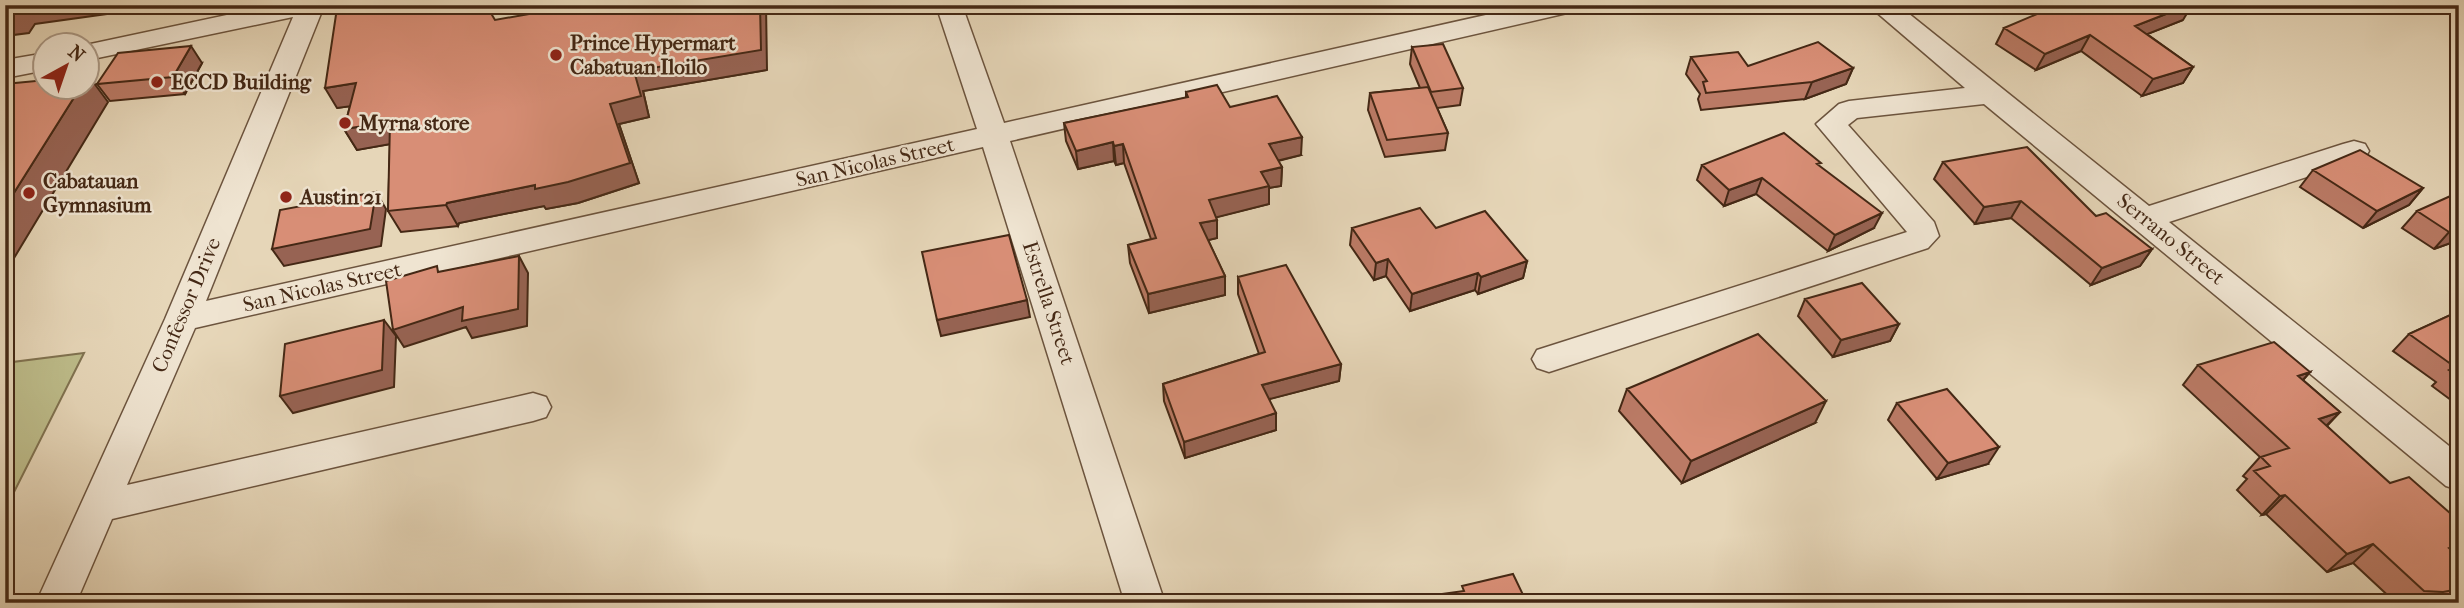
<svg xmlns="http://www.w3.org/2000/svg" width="2464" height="608" font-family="'IM FELL French Canon',serif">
	<rect width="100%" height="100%" fill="#e6d6b8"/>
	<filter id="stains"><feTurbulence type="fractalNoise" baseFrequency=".00286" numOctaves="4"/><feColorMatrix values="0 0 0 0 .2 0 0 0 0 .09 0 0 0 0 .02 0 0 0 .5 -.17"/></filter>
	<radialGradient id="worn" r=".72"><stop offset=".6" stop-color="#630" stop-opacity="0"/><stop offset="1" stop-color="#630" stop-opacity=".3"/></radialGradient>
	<path fill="#bdbc8a" stroke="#807250" stroke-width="2" d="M 84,353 L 5,510 L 5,363 Z"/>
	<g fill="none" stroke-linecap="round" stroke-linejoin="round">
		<g stroke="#6c543e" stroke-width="3">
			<path id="minor" d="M 274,5 L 327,5 L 322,11 L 206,301 L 977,129 L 936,5 L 962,5 L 1004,123 L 1530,5 L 1580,5 L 1576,11 L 1567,13 L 1010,141 L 1165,603 L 1125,603 L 983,147 L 195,328 L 127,485 L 533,393 L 546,397 L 551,407 L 546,417 L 533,421 L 112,519 L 76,603 L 36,603 L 165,319 L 293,17 L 88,60 L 88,46 L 81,46 Z
				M 1868,5 L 1898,5 L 2149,206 L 2343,144 L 2354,141 L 2365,144 L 2369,151 L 2365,158 L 2169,222 L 2459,454 L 2459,490 L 2446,486 L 1984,104 L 1857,118 L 1848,125 L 1934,222 L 1939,236 L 1928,248 L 1549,372 L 1537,368 L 1532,359 L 1537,350 L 1907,232 L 1816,124 L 1839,104 L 1849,101 L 1965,88 Z
				M 46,53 L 46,70 L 5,78 L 5,60 Z"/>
		</g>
		<use href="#minor" fill="#efe4d1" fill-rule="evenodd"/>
	</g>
	<path fill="#ba7a65" stroke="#442815" stroke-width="2" d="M 495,20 L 767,70 L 643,91 L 649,117 L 619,124 L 639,183 L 578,203 L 546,209 L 544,206 L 459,223 L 458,226 L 401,232 L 388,211 L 390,144 L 357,150 L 344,129 L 350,106 L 337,108 Z
		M 2183,20 L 2147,34 L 2193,67 L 2183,83 L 2142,96 L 2081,51 L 2036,70 L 1996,44 L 2004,28 Z
		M 1412,47 L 1463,88 L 1460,105 L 1437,108 L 1448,133 L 1445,150 L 1385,157 L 1368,110 L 1370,93 L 1420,88 L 1410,64 Z
		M 1691,57 L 1748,66 L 1853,68 L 1846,84 L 1805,99 L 1701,110 L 1698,99 L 1700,94 L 1686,74 Z
		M 202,63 L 185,94 L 110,101 L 97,84 Z
		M 1186,92 L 1230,107 L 1301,155 L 1278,161 L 1282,167 L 1281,186 L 1269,188 L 1269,204 L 1216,217 L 1217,238 L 1208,240 L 1225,276 L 1225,295 L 1149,313 L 1130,263 L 1128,245 L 1151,239 L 1124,163 L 1116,165 L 1114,161 L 1078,169 L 1066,141 L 1064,123 L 1186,98 Z
		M 1943,162 L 2096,216 L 2152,249 L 2140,266 L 2091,285 L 2011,218 L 1975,224 L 1934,179 Z
		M 1702,165 L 1819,166 L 1874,228 L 1828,251 L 1756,194 L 1724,206 L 1697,180 Z
		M 2313,170 L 2423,188 L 2409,205 L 2363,228 L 2300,187 Z
		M 2459,197 L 2459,240 L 2434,249 L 2402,228 L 2417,211 Z
		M 1352,228 L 1436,228 L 1527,261 L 1523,278 L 1478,294 L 1475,290 L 1410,311 L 1386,276 L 1374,280 L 1350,245 Z
		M 1238,277 L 1341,364 L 1339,381 L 1269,399 L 1276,430 L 1185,458 L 1164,401 L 1163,384 L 1259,354 L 1238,294 Z
		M 1805,299 L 1899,324 L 1890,341 L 1833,357 L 1798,316 Z
		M 2459,311 L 2459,406 L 2432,386 L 2436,382 L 2393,351 L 2409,334 Z
		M 2198,365 L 2310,372 L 2303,380 L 2340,412 L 2327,426 L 2459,557 L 2459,591 L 2443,603 L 2396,603 L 2353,563 L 2327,572 L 2266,514 L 2262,515 L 2237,490 L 2247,479 L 2243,476 L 2260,457 L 2183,385 Z
		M 1627,389 L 1815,423 L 1682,483 L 1619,411 Z
		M 1897,403 L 1988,464 L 1937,479 L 1888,420 Z"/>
	<path fill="#976353" stroke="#442815" stroke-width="2" d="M 10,5 L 172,5 L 35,24 L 29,33 L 5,36 L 5,8 Z
		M 760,5 L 766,5 L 767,70 L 643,91 L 649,117 L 619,124 L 639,183 L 578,203 L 546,209 L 544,206 L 459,223 L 458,226 L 446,205 L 447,203 L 535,185 L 610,104 L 634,71 Z
		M 2189,5 L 2192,5 L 2183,20 L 2125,43 L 2135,26 Z
		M 2090,35 L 2081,51 L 2036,70 L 2045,54 Z
		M 191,46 L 202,63 L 185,94 L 173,77 Z
		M 2193,67 L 2183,83 L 2142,96 L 2153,79 Z
		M 1853,68 L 1846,84 L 1805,99 L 1812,82 Z
		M 88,75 L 108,102 L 5,273 L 5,207 L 80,88 L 88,88 Z
		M 356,83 L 368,104 L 337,108 L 325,88 Z
		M 390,122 L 402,142 L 357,150 L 344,129 Z
		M 1302,137 L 1301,155 L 1268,163 L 1269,144 Z
		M 1113,142 L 1114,161 L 1078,169 L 1076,151 Z
		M 1123,144 L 1124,163 L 1116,165 L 1114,146 Z
		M 1282,167 L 1281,186 L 1269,188 L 1269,204 L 1210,219 L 1209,200 L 1261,172 Z
		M 1762,178 L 1756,194 L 1724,206 L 1729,190 Z
		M 2423,188 L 2409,205 L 2363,228 L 2377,211 Z
		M 376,192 L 386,209 L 381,246 L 284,266 L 272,249 Z
		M 2021,201 L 2011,218 L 1975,224 L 1984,207 Z
		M 1882,213 L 1874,228 L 1828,251 L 1835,235 Z
		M 1217,220 L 1217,238 L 1201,242 L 1200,223 Z
		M 2459,228 L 2459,240 L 2434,249 L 2449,232 Z
		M 2152,249 L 2140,266 L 2091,285 L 2102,268 Z
		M 519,256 L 528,273 L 527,326 L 472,338 L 466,327 L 404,347 L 393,330 Z
		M 1388,259 L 1386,276 L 1374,280 L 1376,263 Z
		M 1527,261 L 1523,278 L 1478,294 L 1481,277 Z
		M 1478,273 L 1475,290 L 1410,311 L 1412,294 Z
		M 1225,276 L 1225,295 L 1149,313 L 1148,294 Z
		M 1027,300 L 1030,317 L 941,336 L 937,320 Z
		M 384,320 L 396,336 L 394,387 L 293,413 L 280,396 Z
		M 1899,324 L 1890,341 L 1833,357 L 1841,340 Z
		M 1341,364 L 1339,381 L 1262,401 L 1262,385 Z
		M 2310,372 L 2292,392 L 2298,376 Z
		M 1826,401 L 1815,423 L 1682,483 L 1691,461 Z
		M 2340,412 L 2321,431 L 2319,419 Z
		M 1276,413 L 1276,430 L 1185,458 L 1184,442 Z
		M 1999,447 L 1988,464 L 1937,479 L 1948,463 Z
		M 2285,495 L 2266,514 L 2262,515 L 2280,496 Z
		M 2373,544 L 2353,563 L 2327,572 L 2347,554 Z
		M 2459,544 L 2459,553 L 2456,556 L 2449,548 Z
		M 2459,589 L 2459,591 L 2442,603 Z"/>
	<path fill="#d88e76" stroke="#442815" stroke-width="2" d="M 347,5 L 486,5 L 495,20 L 580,5 L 760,5 L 761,50 L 634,71 L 641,96 L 610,104 L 630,163 L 568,182 L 535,189 L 535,185 L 447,203 L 446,205 L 388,211 L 390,122 L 344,129 L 356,83 L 325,88 L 337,8 Z
		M 2058,5 L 2189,5 L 2135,26 L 2193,67 L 2153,79 L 2090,35 L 2045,54 L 2004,28 Z
		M 1818,42 L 1853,68 L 1812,82 L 1706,93 L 1703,82 L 1707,81 L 1691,57 L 1738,52 L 1748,66 Z
		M 1443,44 L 1463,88 L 1431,92 L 1412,47 Z
		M 191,46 L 173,77 L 97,84 L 118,53 Z
		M 46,80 L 46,88 L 80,88 L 5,207 L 5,84 Z
		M 1217,85 L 1230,107 L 1277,96 L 1302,137 L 1269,144 L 1282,167 L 1261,172 L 1269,186 L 1209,200 L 1217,220 L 1200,223 L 1225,276 L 1148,294 L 1128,245 L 1156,238 L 1123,144 L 1114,146 L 1113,142 L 1076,151 L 1064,123 L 1188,97 L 1186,92 Z
		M 1428,87 L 1448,133 L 1387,140 L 1370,93 Z
		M 1784,133 L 1821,163 L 1817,164 L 1882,213 L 1835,235 L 1762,178 L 1729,190 L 1702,165 Z
		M 2027,147 L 2096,216 L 2106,213 L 2152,249 L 2102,268 L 2021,201 L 1984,207 L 1943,162 Z
		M 2360,150 L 2423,188 L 2377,211 L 2313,170 Z
		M 376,192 L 370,229 L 272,249 L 280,210 Z
		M 2455,194 L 2459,197 L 2459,228 L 2449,232 L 2417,211 Z
		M 1420,208 L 1436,228 L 1485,211 L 1527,261 L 1481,277 L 1478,273 L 1412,294 L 1388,259 L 1376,263 L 1352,228 Z
		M 1009,235 L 1027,300 L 937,320 L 922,252 Z
		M 519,256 L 518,309 L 462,321 L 463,307 L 393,330 L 386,281 L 437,266 L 438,272 Z
		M 1286,265 L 1341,364 L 1262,385 L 1276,413 L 1184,442 L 1163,384 L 1265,352 L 1238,277 Z
		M 1862,283 L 1899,324 L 1841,340 L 1805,299 Z
		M 2459,311 L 2459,376 L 2449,370 L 2455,367 L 2409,334 Z
		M 384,320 L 382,370 L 280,396 L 285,344 Z
		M 1758,334 L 1826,401 L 1691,461 L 1627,389 Z
		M 2274,342 L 2310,372 L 2298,376 L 2340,412 L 2319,419 L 2390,483 L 2409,477 L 2459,521 L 2459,544 L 2449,548 L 2459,557 L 2459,589 L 2443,592 L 2424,591 L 2373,544 L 2347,554 L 2285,495 L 2280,496 L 2254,471 L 2270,466 L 2261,457 L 2289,448 L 2198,365 Z
		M 1947,389 L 1999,447 L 1948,463 L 1897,403 Z
		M 1513,574 L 1527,603 L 1376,603 L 1464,591 L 1462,586 Z"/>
	<g fill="#8f2418" stroke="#efe4d1" stroke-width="2.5">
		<circle cx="556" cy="55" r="7"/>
		<circle cx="157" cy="82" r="7"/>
		<circle cx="345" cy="123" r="7"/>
		<circle cx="29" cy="193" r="7"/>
		<circle cx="286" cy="197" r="7"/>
	</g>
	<g text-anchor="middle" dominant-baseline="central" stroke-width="5" stroke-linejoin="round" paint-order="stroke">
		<g font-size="21" font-weight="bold" fill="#442815" stroke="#efe4d1" text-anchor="start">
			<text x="570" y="43">Prince Hypermart<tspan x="570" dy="24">Cabatuan Iloilo</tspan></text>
			<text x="171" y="82">ECCD Building</text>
			<text x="359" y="123">Myrna store</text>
			<text x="43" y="181">Cabatauan<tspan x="43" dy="24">Gymnasium</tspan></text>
			<text x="300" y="197">Austin 21</text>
		</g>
		<g font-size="21" fill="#442815" stroke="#efe4d1">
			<text transform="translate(875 162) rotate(-13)">San Nicolas Street</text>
			<text transform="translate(2171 239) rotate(39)">Serrano Street</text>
			<text transform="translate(322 287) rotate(-13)">San Nicolas Street</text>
			<text transform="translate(1049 303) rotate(72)">Estrella Street</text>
			<text transform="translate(186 305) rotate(-67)">Confessor Drive</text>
		</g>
	</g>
	<rect width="2464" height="608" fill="none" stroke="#e6d6b8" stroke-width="28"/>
	<rect x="7" y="7" width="2450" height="594" fill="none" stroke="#442815" stroke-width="3.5"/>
	<rect x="14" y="14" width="2436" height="580" fill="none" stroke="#442815" stroke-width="2"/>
	<g transform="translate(66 66) rotate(40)"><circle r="33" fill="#efe4d1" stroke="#ab9986" stroke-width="2"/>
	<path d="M0-5L12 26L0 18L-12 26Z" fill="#8f2418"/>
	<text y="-10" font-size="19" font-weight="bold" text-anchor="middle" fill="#442815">N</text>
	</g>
	<rect width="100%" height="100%" filter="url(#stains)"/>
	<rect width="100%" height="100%" fill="url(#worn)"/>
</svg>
